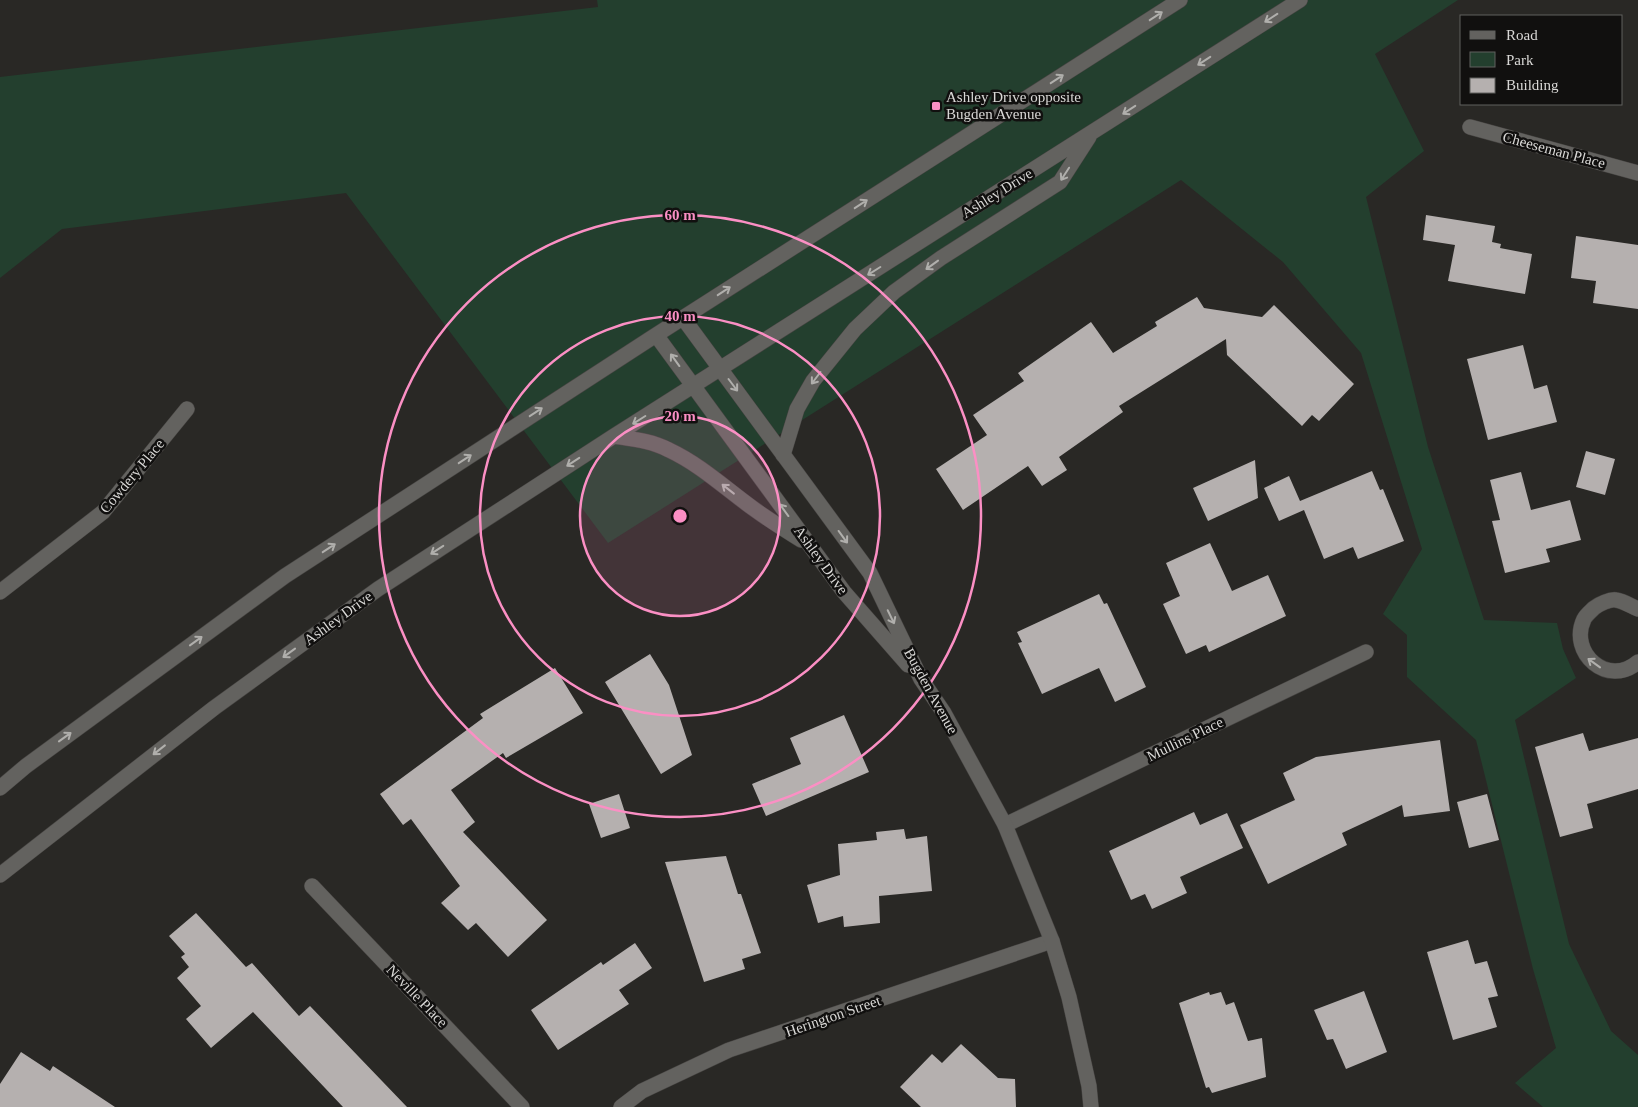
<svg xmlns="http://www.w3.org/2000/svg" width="1638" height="1107" font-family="'Times New Roman',serif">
	<rect width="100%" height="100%" fill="#292825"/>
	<path fill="#233f2e" d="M 597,0 L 1458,0 L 1375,54 L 1424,151 L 1366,197 L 1428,447 L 1484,620 L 1557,623 L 1563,649 L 1576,678 L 1515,720 L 1569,944 L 1611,1031 L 1638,1055 L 1638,1107 L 1543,1107 L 1515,1083 L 1556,1048 L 1533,969 L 1476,740 L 1407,677 L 1407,635 L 1383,614 L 1422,549 L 1361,353 L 1283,262 L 1181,180 L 608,543 L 346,193 L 62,229 L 0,278 L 0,77 L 598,7 Z"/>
	<path fill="#b5b0af" d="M 1426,215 L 1495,226 L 1492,242 L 1501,244 L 1500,248 L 1532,254 L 1525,294 L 1448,281 L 1455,245 L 1423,240 Z
		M 1576,236 L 1638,245 L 1638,309 L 1593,303 L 1596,281 L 1571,278 Z
		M 1197,297 L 1204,308 L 1262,317 L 1274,305 L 1354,384 L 1319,421 L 1312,415 L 1302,426 L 1227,355 L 1226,339 L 1119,406 L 1123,412 L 1059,457 L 1067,470 L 1042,486 L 1028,466 L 963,510 L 936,469 L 987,435 L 973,415 L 1024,381 L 1018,373 L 1091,322 L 1113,353 L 1157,326 L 1155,322 Z
		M 1523,345 L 1534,389 L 1547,385 L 1557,422 L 1488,440 L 1467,359 Z
		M 1586,451 L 1615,459 L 1605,495 L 1576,487 Z
		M 1255,460 L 1258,498 L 1208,521 L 1193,488 Z
		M 1372,471 L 1380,490 L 1383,489 L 1404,541 L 1358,559 L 1353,547 L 1324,559 L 1304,510 L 1279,521 L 1264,488 L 1289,476 L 1300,501 Z
		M 1521,472 L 1531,510 L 1570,500 L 1581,540 L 1546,549 L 1550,562 L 1505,573 L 1492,521 L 1500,520 L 1490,480 Z
		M 1210,543 L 1232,591 L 1268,575 L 1286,616 L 1209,652 L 1206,645 L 1186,654 L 1163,604 L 1180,596 L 1166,563 Z
		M 1099,594 L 1104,604 L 1107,603 L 1146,687 L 1115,702 L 1099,668 L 1042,694 L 1018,643 L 1022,642 L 1017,632 Z
		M 650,654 L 669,685 L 692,755 L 661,774 L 605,682 Z
		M 555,668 L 583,713 L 506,758 L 503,753 L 451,790 L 475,822 L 463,832 L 547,920 L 508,957 L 476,923 L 468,930 L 441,903 L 460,886 L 411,819 L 403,825 L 380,794 L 483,718 L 480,714 Z
		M 844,715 L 869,772 L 766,816 L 752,784 L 801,764 L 790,738 Z
		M 1583,733 L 1589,751 L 1638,738 L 1638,789 L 1587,804 L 1593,828 L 1560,837 L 1535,747 Z
		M 1440,740 L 1450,811 L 1404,817 L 1402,805 L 1342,833 L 1347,845 L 1268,884 L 1240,825 L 1295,800 L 1283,773 L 1316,757 Z
		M 619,794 L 630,828 L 601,838 L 589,804 Z
		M 1487,794 L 1499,840 L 1469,848 L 1457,802 Z
		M 1194,812 L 1200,825 L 1227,813 L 1243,848 L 1180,877 L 1187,893 L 1152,909 L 1145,894 L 1131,900 L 1109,851 Z
		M 904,829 L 906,839 L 927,836 L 932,891 L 879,896 L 880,923 L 844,927 L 843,916 L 818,923 L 807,885 L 840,875 L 838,844 L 877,840 L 876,832 Z
		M 726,856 L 738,894 L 741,894 L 761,953 L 742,959 L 745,969 L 704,982 L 665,862 Z
		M 196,913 L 246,967 L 252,963 L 299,1016 L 310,1006 L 407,1107 L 343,1107 L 253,1012 L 211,1048 L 186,1019 L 201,1006 L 177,978 L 189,967 L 181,957 L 185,954 L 169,936 Z
		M 1468,940 L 1475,964 L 1487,961 L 1498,996 L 1488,998 L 1497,1027 L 1453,1040 L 1427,952 Z
		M 635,943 L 652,968 L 619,990 L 629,1004 L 558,1050 L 531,1010 L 601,962 L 603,965 Z
		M 1364,991 L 1387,1052 L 1346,1069 L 1333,1039 L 1327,1040 L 1314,1010 Z
		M 1209,992 L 1210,995 L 1221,992 L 1226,1005 L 1234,1002 L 1248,1041 L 1262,1038 L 1266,1077 L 1212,1093 L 1209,1087 L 1206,1088 L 1179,1003 Z
		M 961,1044 L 998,1078 L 1015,1079 L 1016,1107 L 921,1107 L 900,1087 L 932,1054 L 942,1063 Z
		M 21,1052 L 50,1071 L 53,1066 L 115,1107 L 0,1107 L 0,1084 Z"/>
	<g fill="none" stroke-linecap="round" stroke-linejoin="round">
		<g stroke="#464442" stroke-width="16">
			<path id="street" d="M 1470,127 L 1638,173
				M 0,592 L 103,512 L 187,409
				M 1638,609 C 1631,606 1623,601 1616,600 C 1610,599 1599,604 1594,608 C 1591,611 1586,615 1584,619 C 1568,653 1608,688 1638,662
				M 1005,825 L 1366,652
				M 312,886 L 522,1107
				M 621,1107 L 642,1091 L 729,1050 L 1052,941"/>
		</g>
		<g stroke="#464442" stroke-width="16">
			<path id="secondary" d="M 683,318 L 870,573 L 921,679 L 944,713 L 1005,825 L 1052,941 L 1069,997 L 1089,1086 L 1091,1107
				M 656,335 L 844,592 L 908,665
				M 614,436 C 633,439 652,441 669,450 C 701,465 726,489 754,509 C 769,520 785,530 801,540
				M 783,455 L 797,409 L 813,381 L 855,329 L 894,292 L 941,258 L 1060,182 L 1089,137
				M 0,788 L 26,766 L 285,576 L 656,335 L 1180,0
				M 0,875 L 214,708 L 378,589 L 614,436 L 1300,0"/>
		</g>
		<use href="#street" stroke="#63625f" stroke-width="15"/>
		<use href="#secondary" stroke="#63625f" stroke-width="15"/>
	</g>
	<defs><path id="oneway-shaft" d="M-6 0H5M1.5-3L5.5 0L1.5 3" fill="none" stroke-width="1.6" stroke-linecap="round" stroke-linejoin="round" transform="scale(1.25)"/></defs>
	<g stroke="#b0afac">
		<use href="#oneway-shaft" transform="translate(1156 16) rotate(-33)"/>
		<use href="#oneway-shaft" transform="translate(1271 18) rotate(147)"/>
		<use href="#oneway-shaft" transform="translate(1204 61) rotate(147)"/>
		<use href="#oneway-shaft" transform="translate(1057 79) rotate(-33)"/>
		<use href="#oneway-shaft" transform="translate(1129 110) rotate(147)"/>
		<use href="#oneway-shaft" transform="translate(1065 174) rotate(123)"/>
		<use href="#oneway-shaft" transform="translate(861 204) rotate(-33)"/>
		<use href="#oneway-shaft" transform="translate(932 265) rotate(144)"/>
		<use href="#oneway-shaft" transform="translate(874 271) rotate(148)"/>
		<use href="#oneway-shaft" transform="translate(724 291) rotate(-33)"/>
		<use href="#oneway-shaft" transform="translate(675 360) rotate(-126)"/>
		<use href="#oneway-shaft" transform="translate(816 378) rotate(127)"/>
		<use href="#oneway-shaft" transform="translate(733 385) rotate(53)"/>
		<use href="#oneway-shaft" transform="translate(536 412) rotate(-33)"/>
		<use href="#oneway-shaft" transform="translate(639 420) rotate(148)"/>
		<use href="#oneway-shaft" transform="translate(465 459) rotate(-33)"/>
		<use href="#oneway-shaft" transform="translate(573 462) rotate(147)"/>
		<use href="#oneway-shaft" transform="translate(728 489) rotate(-142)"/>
		<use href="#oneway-shaft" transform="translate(784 510) rotate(-126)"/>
		<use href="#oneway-shaft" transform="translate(843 537) rotate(54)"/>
		<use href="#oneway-shaft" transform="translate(329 548) rotate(-33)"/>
		<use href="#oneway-shaft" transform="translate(437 550) rotate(147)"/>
		<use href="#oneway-shaft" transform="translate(891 617) rotate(64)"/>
		<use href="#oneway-shaft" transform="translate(196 641) rotate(-36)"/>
		<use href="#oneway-shaft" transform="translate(289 653) rotate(144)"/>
		<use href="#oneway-shaft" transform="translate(1594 663) rotate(-144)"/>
		<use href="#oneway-shaft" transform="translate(65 737) rotate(-36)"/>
		<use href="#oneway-shaft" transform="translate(159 750) rotate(142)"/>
	</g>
	<circle cx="680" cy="516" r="100" fill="#fb8fc4" fill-opacity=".12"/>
	<g fill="none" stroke="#fb8fc4" stroke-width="2.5">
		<circle cx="680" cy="516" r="100"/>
		<circle cx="680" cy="516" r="200"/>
		<circle cx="680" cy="516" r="301"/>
	</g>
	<rect fill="#fb8fc4" stroke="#11100f" stroke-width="2" x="931" y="101" width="10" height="10" rx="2.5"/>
	<g text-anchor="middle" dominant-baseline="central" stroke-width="5" stroke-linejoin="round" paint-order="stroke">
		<g font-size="15" fill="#d9d8d6" stroke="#11100f" text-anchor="start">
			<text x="946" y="97">Ashley Drive opposite<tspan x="946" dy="17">Bugden Avenue</tspan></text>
		</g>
		<g font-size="15" fill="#d9d8d6" stroke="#11100f">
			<text transform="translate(1554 150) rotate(15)">Cheeseman Place</text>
			<text transform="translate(997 193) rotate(-32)">Ashley Drive</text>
			<text transform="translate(132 476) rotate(-50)">Cowdery Place</text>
			<text transform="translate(821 560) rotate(54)">Ashley Drive</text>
			<text transform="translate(338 618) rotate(-36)">Ashley Drive</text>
			<text transform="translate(931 691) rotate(61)">Bugden Avenue</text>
			<text transform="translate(1185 739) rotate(-26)">Mullins Place</text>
			<text transform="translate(417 996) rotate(46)">Neville Place</text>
			<text transform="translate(833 1016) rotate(-19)">Herington Street</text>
		</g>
	</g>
	<circle cx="680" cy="516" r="8" fill="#fb8fc4" stroke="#11100f" stroke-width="2.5"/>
	<g font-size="15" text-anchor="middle" font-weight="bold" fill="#fb8fc4" stroke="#11100f" stroke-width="5" stroke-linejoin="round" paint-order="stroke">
		<text x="680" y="220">60 m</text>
		<text x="680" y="321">40 m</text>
		<text x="680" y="421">20 m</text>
	</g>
	<rect x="1460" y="15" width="162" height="90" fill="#11100f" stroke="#61605f"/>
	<rect x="1470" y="31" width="25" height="8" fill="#63625f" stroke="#61605f"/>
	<text x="1506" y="40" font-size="15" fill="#d9d8d6">Road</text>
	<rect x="1470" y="52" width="25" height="15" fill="#233f2e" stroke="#61605f"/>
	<text x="1506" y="65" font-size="15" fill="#d9d8d6">Park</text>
	<rect x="1470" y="78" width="25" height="15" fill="#b5b0af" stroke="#61605f"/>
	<text x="1506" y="90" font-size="15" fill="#d9d8d6">Building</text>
</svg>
